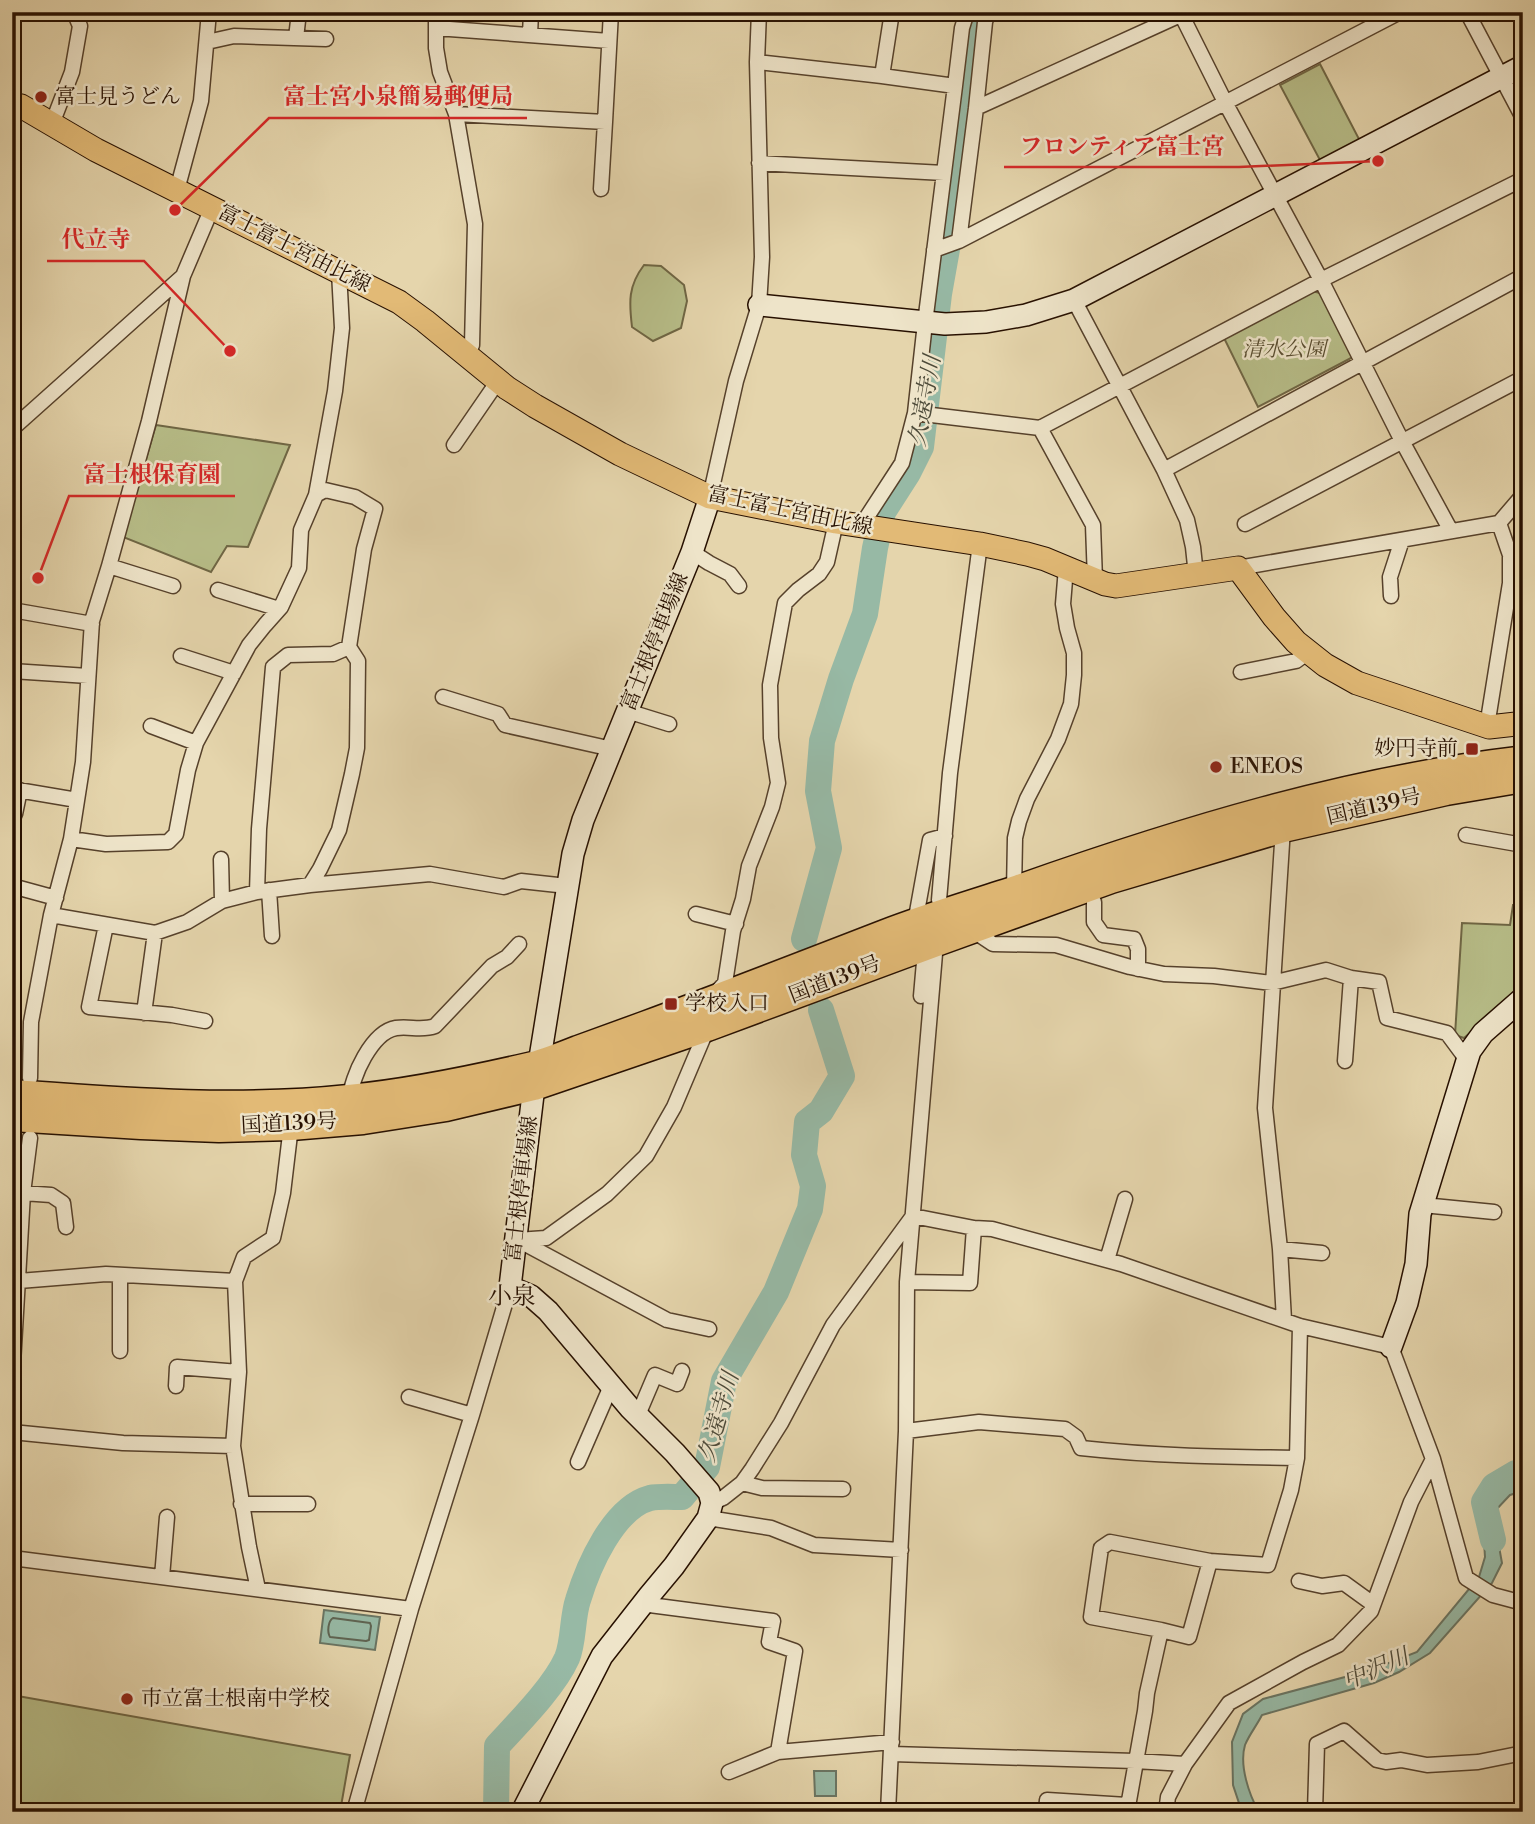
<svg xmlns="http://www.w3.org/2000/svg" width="1535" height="1824" font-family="'Libre Bodoni','Noto Serif JP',serif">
	<rect width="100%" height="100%" fill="#e5d5ac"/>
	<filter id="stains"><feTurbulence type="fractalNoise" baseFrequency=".00286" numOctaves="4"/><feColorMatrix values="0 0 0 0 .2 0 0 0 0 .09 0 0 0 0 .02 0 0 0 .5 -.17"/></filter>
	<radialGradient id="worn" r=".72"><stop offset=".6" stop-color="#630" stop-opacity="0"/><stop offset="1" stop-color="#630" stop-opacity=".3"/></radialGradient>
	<path fill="#b7bd88" stroke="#6f6644" stroke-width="2" d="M 1320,64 L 1360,141 L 1321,162 L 1280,85 Z
		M 644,265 L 661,266 L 684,285 L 687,301 L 681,328 L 653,341 L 632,327 C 629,302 628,286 644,265 Z
		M 1312,291 L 1320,293 L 1353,357 L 1258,407 L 1224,338 Z
		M 156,425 L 290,445 L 248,547 L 227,546 L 211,572 L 123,537 Z
		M 1513,905 L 1523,906 L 1523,982 L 1519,991 L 1464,1038 L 1455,1035 L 1462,923 L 1510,925 Z
		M 12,1695 L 350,1755 L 340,1812 L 12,1812 Z"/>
	<path fill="#97b9a5" stroke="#6a7563" stroke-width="2" d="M 1523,1471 L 1523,1491 L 1510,1495 L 1493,1513 L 1502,1563 L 1492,1583 L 1430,1653 L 1399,1672 L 1374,1683 L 1262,1715 C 1257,1725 1249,1735 1245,1745 C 1239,1765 1249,1795 1259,1812 L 1242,1812 L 1233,1785 L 1232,1742 L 1243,1714 L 1263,1699 L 1371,1670 L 1417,1652 L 1479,1577 L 1485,1557 L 1482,1509 L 1489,1493 Z
		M 324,1610 L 380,1617 L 375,1650 L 320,1643 Z
		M 814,1771 L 836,1771 L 836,1796 L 815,1796 Z"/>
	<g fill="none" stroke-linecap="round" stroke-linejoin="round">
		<path stroke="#5f6452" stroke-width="2" d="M 333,1618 L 370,1623 L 371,1626 L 369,1640 L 366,1641 L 330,1637 C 327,1632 328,1621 333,1618 Z"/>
		<path stroke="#97b9a5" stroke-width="26" d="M 804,939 L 829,848 L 818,791 L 822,741 L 841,679 L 865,614 L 875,548 L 883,512 L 908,473 L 921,447 L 939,294 L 947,249 L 969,57 L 977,12
			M 1493,1540 L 1484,1502 L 1494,1486 L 1516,1473 L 1523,1471
			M 496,1812 L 497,1746 C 519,1722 554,1687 567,1658 C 574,1641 572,1618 578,1600 C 588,1567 613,1508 650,1498 C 659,1496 672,1497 682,1497 L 707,1467 L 724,1381 L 776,1292 L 810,1209 L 813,1186 L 804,1155 L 807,1122 L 821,1111 L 842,1076 L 821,1010"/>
		<g stroke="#56412b" stroke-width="17">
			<path id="street" d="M 436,12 L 436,48 L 440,72 L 456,114 L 475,224 L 472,345 L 467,356
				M 1180,12 L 1226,104 L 1321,280 L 1402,441 L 1451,531
				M 1467,12 L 1523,118
				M 436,28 L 609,41
				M 530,35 L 531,12
				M 296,38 L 299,12
				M 207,42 L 234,36 L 326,39
				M 757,62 L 882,76 L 955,86
				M 882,76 L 892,12
				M 976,108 L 1187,12
				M 456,114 L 605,122 L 611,12
				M 52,124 L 72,72 L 80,26 L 74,12
				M 759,163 L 944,173
				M 601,189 L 605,122
				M 177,190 L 201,101 L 209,12
				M 959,241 L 976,108 L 985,22 L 988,12
				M 934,250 L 959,241 L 1400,12
				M 1074,300 L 1164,470 L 1187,520 L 1193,547 L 1196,575
				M 915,413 L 1040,428 L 1321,280 L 1523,179
				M 1040,428 L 1093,525 L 1095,580
				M 12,429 L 183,276 L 212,208
				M 454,445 L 498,381
				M 1164,470 L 1523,276
				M 316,495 L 335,391 L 342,328 L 339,272
				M 710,497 L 736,381 L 759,305 L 762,257 L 757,62 L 759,12
				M 1245,524 L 1523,378
				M 861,526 L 902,463 L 915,413 L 925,323 L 955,86 L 962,28 L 967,12
				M 692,552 L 709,563 L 730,574 L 739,586
				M 109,566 L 173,586
				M 1238,568 L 1499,523 L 1523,495
				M 218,590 L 279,609
				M 1391,596 L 1390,577 L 1402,540
				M 12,610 L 92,624
				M 181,656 L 234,673
				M 12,671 L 88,676
				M 1241,672 L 1296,661 L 1307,653
				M 443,697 L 498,714 L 505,725 L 612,749
				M 627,711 L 669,724
				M 151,726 L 196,743
				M 1489,727 L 1488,720 L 1510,583 L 1510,555 L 1499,523
				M 12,789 L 77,800
				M 15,814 L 20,790
				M 1283,828 L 1265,1108 L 1280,1249 L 1284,1320
				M 1466,835 L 1523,845
				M 71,839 L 106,844 L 168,842 L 176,834 L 188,770 L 196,743 L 249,645 L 265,625 L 281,607 L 299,568 L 301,530 L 316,495 L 325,490 L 355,497 L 375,509 L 364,549 L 349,647 L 333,654 L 288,655 L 273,667 L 259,829 L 257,892
				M 221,859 L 222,901
				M 310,885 L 320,869 L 339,830 L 352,774 L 357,748 L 358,661 L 349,647
				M 12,886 L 56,898
				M 269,890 L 272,936
				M 1014,891 L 1015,838 L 1019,821 L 1027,799 L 1058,739 L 1071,704 L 1074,675 L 1074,653 L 1067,628 L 1063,604 L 1066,568
				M 939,900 L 950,773 L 980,544
				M 1094,902 L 1094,922 L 1103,935 L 1134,939 L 1138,949 L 1138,969
				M 696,914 L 736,924
				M 51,915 L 155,933 L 187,922 L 222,901 L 257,892 L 310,885 L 430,874 L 504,887 L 521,881 L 567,886
				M 915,923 L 930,840 L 945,836
				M 106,925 L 89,1007 L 172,1015 L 205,1021
				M 972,930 L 993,944 L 1056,945 L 1130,967 L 1164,974 L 1214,976 L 1272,983 L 1326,970 L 1351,978 L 1379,982 L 1387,1018 L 1447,1033 L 1467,1060
				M 714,995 L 725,983 L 733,931 L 743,899 L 749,866 L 772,807 L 778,783 L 771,738 L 770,685 L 785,603 L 798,590 L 819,574 L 827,562 L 836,522
				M 921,996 L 924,962
				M 144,1013 L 155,933
				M 1345,1061 L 1351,978
				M 30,1078 L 31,1022 L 51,915 L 71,839 L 83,762 L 92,621 L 109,566 L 149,421 L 183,276
				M 350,1099 C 351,1077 372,1032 396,1028 C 410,1026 422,1031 435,1026 L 492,966 L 507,957 L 519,944
				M 23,1193 L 51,1195 L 63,1203 L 66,1227
				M 1423,1205 L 1494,1212
				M 517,1240 L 546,1238 L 607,1194 L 646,1156 L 674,1107 L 707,1029
				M 518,1240 L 667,1320 L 709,1329
				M 1280,1249 L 1322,1253
				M 1107,1260 L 1125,1199
				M 120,1275 L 120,1351
				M 19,1281 L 106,1274 L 235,1281 L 239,1372 L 233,1446 L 249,1547 L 258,1589
				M 235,1281 L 244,1257 L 273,1238 L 283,1193 L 291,1126
				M 907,1282 L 970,1283 L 974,1228
				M 12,1381 L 23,1193 L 30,1138
				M 176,1386 L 177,1367 L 239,1372
				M 409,1397 L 472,1415
				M 638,1415 L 655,1375 L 677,1384 L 682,1371
				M 906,1431 L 979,1422 L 1065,1429 L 1076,1437 L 1081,1448 C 1153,1456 1225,1457 1297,1458
				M 12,1432 L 123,1443 L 233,1446
				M 578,1462 L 611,1386
				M 742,1483 L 762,1488 L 843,1489
				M 712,1503 L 723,1498 L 742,1483 L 752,1469 L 781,1423 L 833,1325 L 913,1216 L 974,1228 L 992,1229 L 1121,1264 L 1300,1326 L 1391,1347 L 1433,1459 L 1466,1578 L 1493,1595 L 1523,1603
				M 241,1504 L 308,1504
				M 708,1518 L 771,1528 L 814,1545 L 901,1550
				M 12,1558 L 411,1609
				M 162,1577 L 167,1517
				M 1299,1581 L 1322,1586 L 1344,1583 L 1373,1604
				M 642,1604 L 773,1621 L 769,1642 L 795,1651 L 778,1752
				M 1161,1630 L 1189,1637 L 1210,1561
				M 892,1754 L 1135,1761 L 1185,1764
				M 729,1772 L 778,1752 L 892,1742
				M 354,1812 L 411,1609 L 472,1415 L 510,1287
				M 888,1812 L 906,1431 L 907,1282 L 936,942
				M 1046,1812 L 1047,1800 L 1127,1805
				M 1127,1812 L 1145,1711 L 1147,1693 L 1161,1630 L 1091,1617 L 1101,1548 L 1110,1542 L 1210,1561 L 1268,1565 L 1291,1490 L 1297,1458 L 1300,1326
				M 1166,1812 L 1168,1797 L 1185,1764 L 1229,1703 L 1303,1662 L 1338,1645 L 1371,1611 L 1411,1502 L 1433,1459
				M 1315,1812 L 1317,1744 L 1344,1731 L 1377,1760 L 1386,1762 L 1401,1760 L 1427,1765 L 1478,1762 L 1523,1753"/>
		</g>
		<g stroke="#271000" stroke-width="24">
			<path id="secondary" d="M 759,305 L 945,324 L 986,322 L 1026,315 L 1074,300 L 1523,66
				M 1391,1347 L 1407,1303 L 1416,1264 L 1420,1214 L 1470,1051 L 1483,1033 L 1523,998
				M 522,1812 L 602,1656 L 649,1596 L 674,1566 L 708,1518 L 712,1503 L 709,1492 L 675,1453 L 630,1408 L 548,1311 L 531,1296 L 510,1287 L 534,1086 L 539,1064 L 573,854 L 583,820 L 692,552 L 710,497"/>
		</g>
		<g stroke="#271000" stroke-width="25">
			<path id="primary" d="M 12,104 L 21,106 L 96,150 L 399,302 L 425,321 L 507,388 L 535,406 L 620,454 L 710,497 L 836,522 L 980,544 L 1027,554 L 1045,559 L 1105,584 L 1116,586 L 1238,568 L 1274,617 L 1296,642 L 1325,665 L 1357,683 L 1489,727 L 1516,724 L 1523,722"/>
		</g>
		<g stroke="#271000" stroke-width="31">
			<path id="highway" d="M 12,1094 C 124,1102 237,1111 349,1099 C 411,1093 473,1080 533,1066 C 548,1062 563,1056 578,1050 C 600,1042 622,1034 644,1026 C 725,996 805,965 885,934 C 929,917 974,904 1019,889 C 1181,832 1347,781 1518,761
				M 12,1117 L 141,1125 L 219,1128 L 291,1126 L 363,1120 L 446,1107 L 534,1086 L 707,1027 L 936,942 L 1111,879 L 1283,828 L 1446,791 L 1523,778"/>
		</g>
		<use href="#street" stroke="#eee4c9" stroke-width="14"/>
		<use href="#secondary" stroke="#eee4c9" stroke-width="21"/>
		<use href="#primary" stroke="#e2ba76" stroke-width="23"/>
		<use href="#highway" stroke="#e2ba76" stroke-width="28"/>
	</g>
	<g fill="#8f2418" stroke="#eee4c9" stroke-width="2.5">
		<circle cx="41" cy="97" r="7"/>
		<rect x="1465" y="742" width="14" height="14" rx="3.5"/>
		<circle cx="1216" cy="767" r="7"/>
		<rect x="664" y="997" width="14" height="14" rx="3.5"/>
		<circle cx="127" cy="1699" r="7"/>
	</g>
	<g text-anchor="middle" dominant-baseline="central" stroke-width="5" stroke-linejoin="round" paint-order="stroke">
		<g font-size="21" fill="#271000" stroke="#eee4c9" text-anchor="start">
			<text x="55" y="97">富士見うどん</text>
			<text x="1458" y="749" text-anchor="end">妙円寺前</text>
			<text x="1230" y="767">ENEOS</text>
			<text x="685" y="1004">学校入口</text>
			<text x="141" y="1699">市立富士根南中学校</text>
		</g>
		<g font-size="21" fill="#271000" stroke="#eee4c9">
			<text transform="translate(294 249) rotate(27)">富士富士宮由比線</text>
			<text transform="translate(790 511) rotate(12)">富士富士宮由比線</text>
			<text transform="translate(655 642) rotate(-68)">富士根停車場線</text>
			<text transform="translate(1374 807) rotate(-13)">国道139号</text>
			<text transform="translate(835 980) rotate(-21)">国道139号</text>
			<text transform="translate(289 1124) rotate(-3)">国道139号</text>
			<text transform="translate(522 1189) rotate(-83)">富士根停車場線</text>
		</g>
		<g font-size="21" font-style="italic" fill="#594d30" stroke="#eee4c9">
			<text x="1284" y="350">清水公園</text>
		</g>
		<g font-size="23" font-style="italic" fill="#4e4b3a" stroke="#eee4c9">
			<text transform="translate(925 401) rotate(-80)">久遠寺川</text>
			<text transform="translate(719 1417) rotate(-74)">久遠寺川</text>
			<text transform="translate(1376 1669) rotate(-23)">中沢川</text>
		</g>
		<g font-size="24" fill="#271000" stroke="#eee4c9">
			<text x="512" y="1297">小泉</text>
		</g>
	</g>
	<path fill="none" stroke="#d62828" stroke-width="2.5" d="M175 210L269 118H527M1378 161L1239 167H1004M230 351L144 261H47M38 578L69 496H235"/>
	<g fill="#d62828" stroke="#eee4c9" stroke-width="2.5">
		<circle cx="175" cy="210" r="7"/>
		<circle cx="1378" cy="161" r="7"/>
		<circle cx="230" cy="351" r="7"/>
		<circle cx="38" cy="578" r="7"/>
	</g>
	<g font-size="23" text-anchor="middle" font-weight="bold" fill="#d62828" stroke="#eee4c9" stroke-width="5" stroke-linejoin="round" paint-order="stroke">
		<text x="398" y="104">富士宮小泉簡易郵便局</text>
		<text x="1122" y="154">フロンティア富士宮</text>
		<text x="96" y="247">代立寺</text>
		<text x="152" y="482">富士根保育園</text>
	</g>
	<rect width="1535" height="1824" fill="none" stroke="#e5d5ac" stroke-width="42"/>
	<rect x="14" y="14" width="1507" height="1796" fill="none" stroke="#271000" stroke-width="3.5"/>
	<rect x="21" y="21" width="1493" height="1782" fill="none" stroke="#271000" stroke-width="2"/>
	<rect width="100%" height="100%" filter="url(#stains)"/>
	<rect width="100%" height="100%" fill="url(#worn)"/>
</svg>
